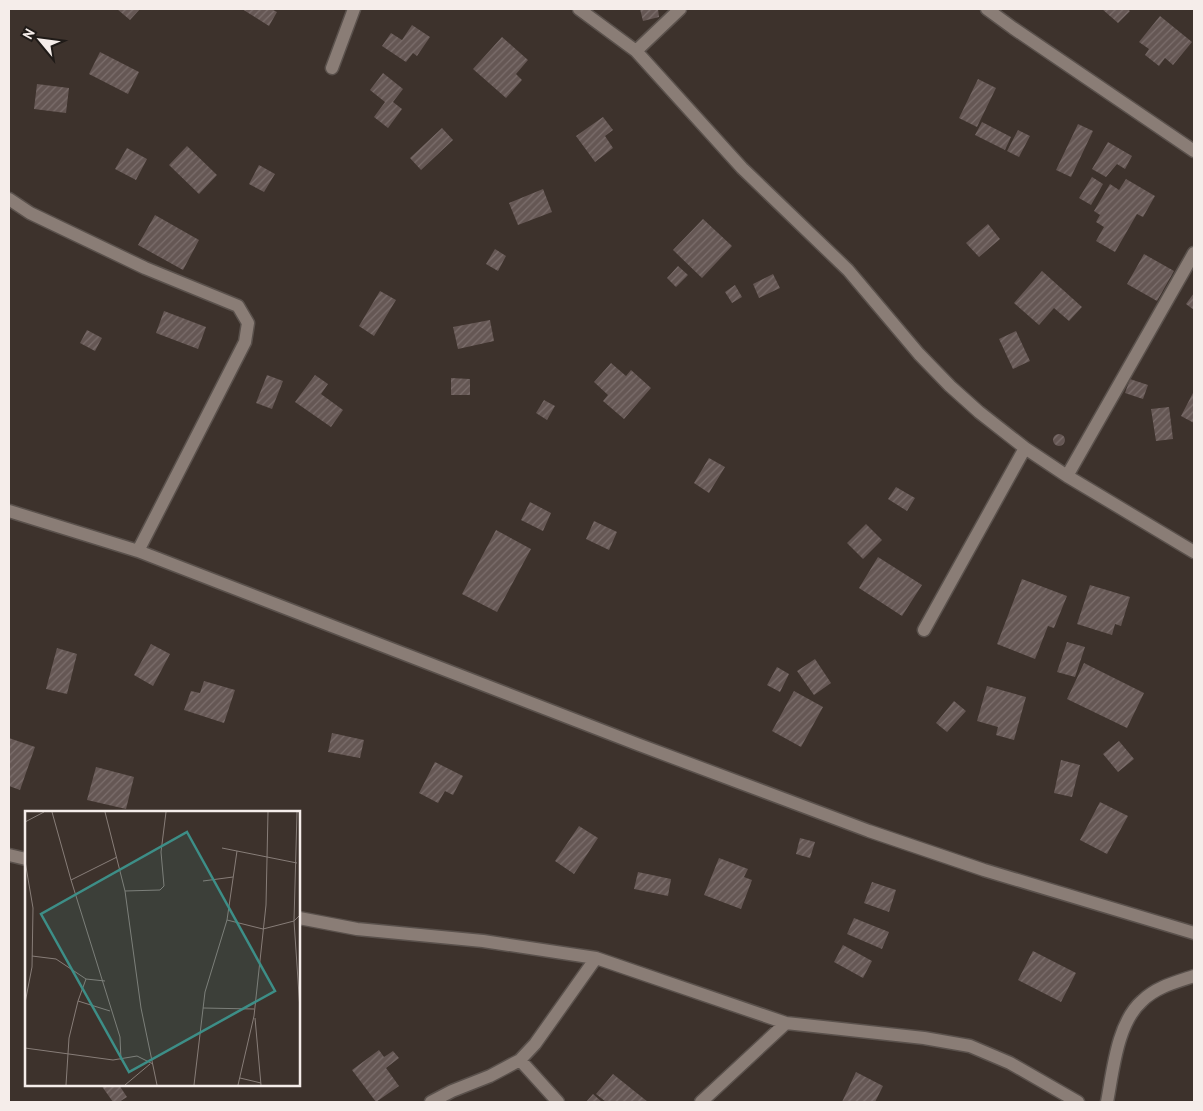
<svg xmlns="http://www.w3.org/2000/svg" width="1203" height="1111" font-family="'PT Sans',sans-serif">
	<defs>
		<pattern id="building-hatch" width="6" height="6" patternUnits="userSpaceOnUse" patternTransform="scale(1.25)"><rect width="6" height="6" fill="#655754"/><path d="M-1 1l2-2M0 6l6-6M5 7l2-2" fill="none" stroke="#7c6f6d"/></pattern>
	</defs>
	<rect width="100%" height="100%" fill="#3d322c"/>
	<path fill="url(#building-hatch)" d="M 117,9 L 140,9 L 130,20 Z
		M 242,9 L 271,9 L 277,12 L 269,26 Z
		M 640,9 L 658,9 L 659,17 L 643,21 Z
		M 1102,9 L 1127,9 L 1130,11 L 1118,23 Z
		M 1160,16 L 1192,42 L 1173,65 L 1165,58 L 1159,66 L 1145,55 L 1149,49 L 1139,42 Z
		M 412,25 L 430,37 L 417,56 L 413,53 L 406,62 L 382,46 L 391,33 L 402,40 Z
		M 502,37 L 528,60 L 516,74 L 522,80 L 506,98 L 473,69 Z
		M 100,52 L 139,72 L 128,94 L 89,74 Z
		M 383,73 L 403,89 L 393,102 L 402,109 L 388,128 L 374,117 L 385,102 L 370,90 Z
		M 978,79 L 996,88 L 977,127 L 959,118 Z
		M 37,84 L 69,88 L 66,113 L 34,109 Z
		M 603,117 L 613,130 L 605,136 L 613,148 L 595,162 L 576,136 Z
		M 982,122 L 1011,137 L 1005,150 L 975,135 Z
		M 1078,124 L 1093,131 L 1071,177 L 1056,170 Z
		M 442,128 L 453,140 L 421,170 L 410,158 Z
		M 1018,130 L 1030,136 L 1019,157 L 1007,151 Z
		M 1108,142 L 1132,156 L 1125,169 L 1117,164 L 1106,177 L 1092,169 Z
		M 187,146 L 217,175 L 199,194 L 169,165 Z
		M 127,148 L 147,159 L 136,180 L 115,169 Z
		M 259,165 L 275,174 L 264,192 L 249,184 Z
		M 1092,177 L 1103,184 L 1091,205 L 1079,198 Z
		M 1126,179 L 1155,196 L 1143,217 L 1137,214 L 1115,252 L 1096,241 L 1104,227 L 1096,222 L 1100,215 L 1094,211 L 1110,184 L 1119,190 Z
		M 543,189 L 552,212 L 518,225 L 509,203 Z
		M 155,215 L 199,240 L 183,270 L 138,245 Z
		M 703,219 L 732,246 L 702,278 L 673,250 Z
		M 988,224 L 1000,239 L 979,257 L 966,243 Z
		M 495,249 L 506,256 L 498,271 L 486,264 Z
		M 1144,254 L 1174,271 L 1157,301 L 1127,284 Z
		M 678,266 L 688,275 L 676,287 L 667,278 Z
		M 1042,271 L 1082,307 L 1069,321 L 1054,308 L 1039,325 L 1014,303 Z
		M 773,274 L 780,288 L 759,298 L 753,284 Z
		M 735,285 L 742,297 L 732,303 L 725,292 Z
		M 380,291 L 396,300 L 374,336 L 359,326 Z
		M 1194,293 L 1194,310 L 1186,304 Z
		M 164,311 L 206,327 L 198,349 L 156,333 Z
		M 490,320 L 494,341 L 458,349 L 453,327 Z
		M 87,330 L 102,338 L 95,351 L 80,343 Z
		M 1016,331 L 1030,361 L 1013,369 L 999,339 Z
		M 611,363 L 626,376 L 631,370 L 651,388 L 624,419 L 603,401 L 608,395 L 594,382 Z
		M 267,375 L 283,381 L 272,409 L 256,403 Z
		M 315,375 L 328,384 L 321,394 L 343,410 L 331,427 L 295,402 Z
		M 451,378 L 470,379 L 470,395 L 451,395 Z
		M 1130,379 L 1148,385 L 1143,399 L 1125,393 Z
		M 1194,391 L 1194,423 L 1181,416 Z
		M 544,400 L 555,406 L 547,420 L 536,413 Z
		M 1169,407 L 1173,439 L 1156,441 L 1151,409 Z
		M1053 440a6 6 0 1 1 12 0a6 6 0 1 1-12 0Z
		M 709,458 L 725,467 L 709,493 L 694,483 Z
		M 896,487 L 915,498 L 907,511 L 888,499 Z
		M 530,502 L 551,513 L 543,531 L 521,520 Z
		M 594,521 L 617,532 L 609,550 L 586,539 Z
		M 866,524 L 882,540 L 863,559 L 847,543 Z
		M 496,530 L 531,549 L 497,612 L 462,594 Z
		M 878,557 L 922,585 L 902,616 L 859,588 Z
		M 1022,579 L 1067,596 L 1054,628 L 1048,626 L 1035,659 L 997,644 Z
		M 1090,585 L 1130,597 L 1121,626 L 1115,624 L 1112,635 L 1077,624 Z
		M 1067,642 L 1085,647 L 1075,677 L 1057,672 Z
		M 151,644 L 170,654 L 153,686 L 134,675 Z
		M 57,648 L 77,654 L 67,694 L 46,689 Z
		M 815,659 L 831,683 L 814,695 L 797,671 Z
		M 1084,663 L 1144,693 L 1127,728 L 1067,699 Z
		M 777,667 L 789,674 L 780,692 L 767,685 Z
		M 204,681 L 235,690 L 224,723 L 184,710 L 191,691 L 200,693 Z
		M 987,686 L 1026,697 L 1014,740 L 996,735 L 998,727 L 977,721 Z
		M 794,691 L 823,707 L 801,747 L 772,731 Z
		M 954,701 L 966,711 L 947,732 L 936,723 Z
		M 332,733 L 364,740 L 360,758 L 328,752 Z
		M 9,738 L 35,747 L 20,790 L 9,786 Z
		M 1119,741 L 1134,759 L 1118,772 L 1103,754 Z
		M 1061,760 L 1080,765 L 1072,797 L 1054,793 Z
		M 435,762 L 463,776 L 453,795 L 445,791 L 438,803 L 419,793 Z
		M 96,767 L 134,777 L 126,809 L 87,800 Z
		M 1100,802 L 1128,816 L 1107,854 L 1080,840 Z
		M 579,826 L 598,838 L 574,874 L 555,861 Z
		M 800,838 L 815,842 L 810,858 L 796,854 Z
		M 719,858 L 748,869 L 744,877 L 752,880 L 741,909 L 704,895 Z
		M 638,872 L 671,879 L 668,896 L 634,889 Z
		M 872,882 L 896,890 L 889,912 L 864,903 Z
		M 854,918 L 889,932 L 882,949 L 847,934 Z
		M 843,945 L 872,961 L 863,978 L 834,962 Z
		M 1033,951 L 1076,973 L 1061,1002 L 1018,980 Z
		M 379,1050 L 384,1057 L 393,1051 L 399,1058 L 386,1068 L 399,1086 L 376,1102 L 352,1070 Z
		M 856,1072 L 883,1086 L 875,1102 L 842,1102 Z
		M 613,1074 L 648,1102 L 606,1102 L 596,1094 Z
		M 101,1085 L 119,1085 L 127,1097 L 119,1102 L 113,1102 Z
		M 593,1094 L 602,1102 L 586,1102 Z"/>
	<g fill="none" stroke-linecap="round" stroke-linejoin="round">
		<g stroke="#5a514c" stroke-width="15">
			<path id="minor" d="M 579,9 L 636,51 L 742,168 L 848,270 L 919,354 L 950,386 L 979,412 L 1025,448 L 1067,476 L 1194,552
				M 987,9 L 1013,28 L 1194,151
				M 636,51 L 680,9
				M 332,68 L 354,9
				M 9,199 L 30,213 L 145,268 L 238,306 L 248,323 L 245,342 L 138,551
				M 1067,476 L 1194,253
				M 9,511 L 138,551 L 637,744 L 869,831 L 984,870 L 1194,933
				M 924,630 L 1025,448
				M 9,855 L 26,859
				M 299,918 L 357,929 L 483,941 L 596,958 L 786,1023 L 924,1038 L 970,1046 L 1010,1063 L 1078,1102
				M 520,1060 L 558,1102
				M 431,1102 L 452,1091 L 490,1076 L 520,1060 L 535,1044 L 596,958
				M 701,1102 L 786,1023
				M 1107,1102 C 1113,1071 1117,1023 1142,1001 C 1156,987 1176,982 1194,976"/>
		</g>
		<use href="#minor" stroke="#8a7d76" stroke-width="12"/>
	</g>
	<g transform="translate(25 811)">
		<rect width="275" height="275" fill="#3d322c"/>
		<path fill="none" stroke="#877d78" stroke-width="1" d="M 27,1 L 46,69 L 92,46M 80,1 L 100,80 L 116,197 L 132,274M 0,11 L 19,1M 197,37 L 212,40M 0,50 L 8,97 L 7,156 L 0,192M 46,69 L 95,226 L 96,249M 178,70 L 208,66M 100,80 L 135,79 L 139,75 L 136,41 L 141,1M 275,104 L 269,110 L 275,199M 202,109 L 238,118 L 269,110 L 272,1M 7,145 L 31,148 L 61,168 L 80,170M 53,190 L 61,168M 178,197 L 229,198M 230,207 L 236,274M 0,237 L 88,249 L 112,245 L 128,253M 215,267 L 236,272M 41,274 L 44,227 L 53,190 L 85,200M 100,274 L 125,253M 169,274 L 180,181 L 202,109 L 212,40 L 272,52M 213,274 L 229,205 L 241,94 L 243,1"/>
		<path fill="#3d8e87" fill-opacity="0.15" stroke="#3d8e87" stroke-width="2.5" d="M 162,21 L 250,180 L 104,261 L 16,103 Z"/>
		<rect width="275" height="275" fill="none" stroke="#f5edea" stroke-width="2.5"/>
	</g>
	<rect width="1203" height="1111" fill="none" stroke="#f5edea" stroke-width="20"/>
	<g transform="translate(40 40) rotate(299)" stroke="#201b18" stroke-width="4" paint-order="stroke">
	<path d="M0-4L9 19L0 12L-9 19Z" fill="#f5edea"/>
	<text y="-8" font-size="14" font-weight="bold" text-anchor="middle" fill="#f5edea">N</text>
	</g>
</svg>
